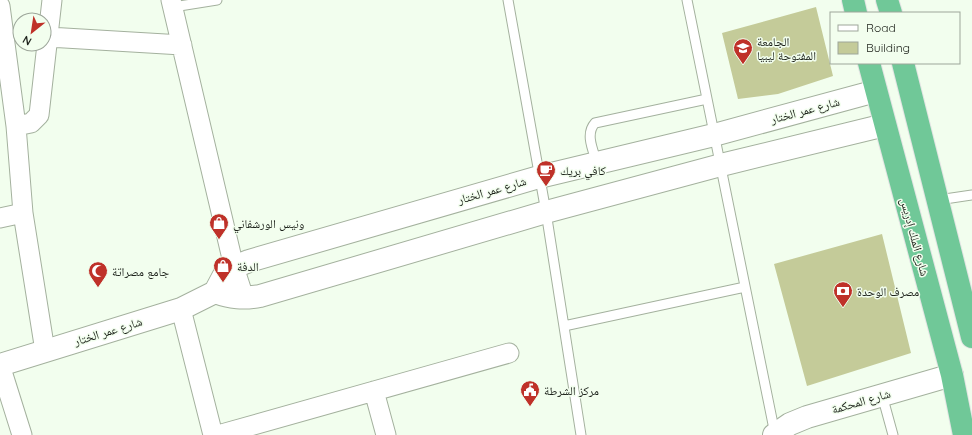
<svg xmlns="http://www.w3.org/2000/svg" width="972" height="435" font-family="Quicksand,'Noto Naskh Arabic',sans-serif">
	<rect width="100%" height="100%" fill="#f2feee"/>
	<path fill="#c4cb99" d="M 816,7 L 833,76 L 778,94 L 738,99 L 722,33 Z
		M 882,234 L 911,353 L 807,386 L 774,264 Z"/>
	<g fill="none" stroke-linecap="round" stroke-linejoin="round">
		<g stroke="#a4b19e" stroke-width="11">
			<path id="lane" d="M 508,0 L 546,212 L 581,435
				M 687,0 L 775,434
				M 173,7 L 217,0
				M 597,163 C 593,150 585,134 595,123 L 707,99
				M 938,200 L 972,195
				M 564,326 L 745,287
				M 882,395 L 893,435"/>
		</g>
		<g stroke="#a4b19e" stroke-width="21">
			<path id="street" d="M 171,0 L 234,267 L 244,298
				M 0,6 L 16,126 L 23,213 L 45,351
				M 48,37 L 182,45
				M 16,126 L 31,123 L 39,115 L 52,0
				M 0,218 L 23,213
				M 181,309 L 213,435
				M 0,365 L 22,435
				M 374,391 L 386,435
				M 218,435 L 509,353"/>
		</g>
		<g stroke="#a4b19e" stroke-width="24">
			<path id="secondary" d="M 215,292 C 231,298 243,299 260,296 L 546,212 L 721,165 L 885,125
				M 0,365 L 181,309 L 215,292 L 224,275 L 234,267 L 249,261 L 539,177 L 714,135 L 876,91
				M 774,435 L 790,424 L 807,417 L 952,375"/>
		</g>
		<g stroke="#e4e4e4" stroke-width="24">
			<path id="highway" d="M 853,0 L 856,13
				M 887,0 L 891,13
				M 869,63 L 952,375 L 964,435
				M 903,63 L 972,337"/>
		</g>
		<use href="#lane" stroke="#fff" stroke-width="9"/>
		<use href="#street" stroke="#fff" stroke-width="19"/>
		<use href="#secondary" stroke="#fff" stroke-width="22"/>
		<use href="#highway" stroke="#70c898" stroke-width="22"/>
	</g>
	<defs>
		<g id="school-pin" transform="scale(1)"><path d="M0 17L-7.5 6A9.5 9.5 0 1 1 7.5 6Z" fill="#bf3129" stroke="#f2feee"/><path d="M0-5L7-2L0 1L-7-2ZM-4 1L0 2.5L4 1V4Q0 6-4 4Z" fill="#fff"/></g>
		<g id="cafe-pin" transform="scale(1)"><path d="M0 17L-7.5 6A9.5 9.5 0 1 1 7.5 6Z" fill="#bf3129" stroke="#f2feee"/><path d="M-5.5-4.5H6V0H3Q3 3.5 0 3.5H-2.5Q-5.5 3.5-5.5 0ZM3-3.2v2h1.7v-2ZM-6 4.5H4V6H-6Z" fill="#fff"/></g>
		<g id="shop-pin" transform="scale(1)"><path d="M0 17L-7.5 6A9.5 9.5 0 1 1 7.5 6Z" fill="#bf3129" stroke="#f2feee"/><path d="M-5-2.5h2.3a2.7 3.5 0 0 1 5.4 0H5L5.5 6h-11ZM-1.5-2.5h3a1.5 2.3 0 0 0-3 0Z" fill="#fff"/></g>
		<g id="mosque-pin" transform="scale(1)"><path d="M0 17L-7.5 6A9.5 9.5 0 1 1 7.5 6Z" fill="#bf3129" stroke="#f2feee"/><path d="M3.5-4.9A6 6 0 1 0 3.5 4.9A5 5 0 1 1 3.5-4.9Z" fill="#fff"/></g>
		<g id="bank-pin" transform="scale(1)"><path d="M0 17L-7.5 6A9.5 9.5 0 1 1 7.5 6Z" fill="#bf3129" stroke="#f2feee"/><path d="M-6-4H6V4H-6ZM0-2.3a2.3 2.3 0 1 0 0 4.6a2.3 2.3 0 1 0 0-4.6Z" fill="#fff"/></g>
		<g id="civic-pin" transform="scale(1)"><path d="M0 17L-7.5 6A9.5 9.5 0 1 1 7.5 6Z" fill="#bf3129" stroke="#f2feee"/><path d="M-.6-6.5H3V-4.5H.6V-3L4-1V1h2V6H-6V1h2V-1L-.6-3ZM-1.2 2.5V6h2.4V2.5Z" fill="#fff"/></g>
	</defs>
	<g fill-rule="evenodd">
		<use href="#school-pin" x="743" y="48"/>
		<use href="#cafe-pin" x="546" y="170"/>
		<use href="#shop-pin" x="219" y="223"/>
		<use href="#shop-pin" x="223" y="266"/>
		<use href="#mosque-pin" x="98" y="271"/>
		<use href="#bank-pin" x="843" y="291"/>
		<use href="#civic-pin" x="530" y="390"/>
	</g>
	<g text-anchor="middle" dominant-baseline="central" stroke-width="3" stroke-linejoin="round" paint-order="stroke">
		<g font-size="12" fill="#1d221b" stroke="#f2feee" text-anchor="start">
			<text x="757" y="41">الجامعة<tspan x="757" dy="14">المفتوحة ليبيا</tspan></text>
			<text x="560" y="170">كافي بريك</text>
			<text x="233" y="223">ونيس الورشفاني</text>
			<text x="237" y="266">الدفة</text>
			<text x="112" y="271">جامع مصراتة</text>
			<text x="857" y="291">مصرف الوحدة</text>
			<text x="544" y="390">مركز الشرطة</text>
		</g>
		<g font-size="12" fill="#1d221b" stroke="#f2feee">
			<text transform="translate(805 110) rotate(-15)">شارع عمر الختار</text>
			<text transform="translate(492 190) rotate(-16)">شارع عمر الختار</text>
			<text transform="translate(915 237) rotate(75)">شارع الملك إدريس</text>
			<text transform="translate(108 331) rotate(-17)">شارع عمر الختار</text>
			<text transform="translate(861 401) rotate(-16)">شارع المحكمة</text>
		</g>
	</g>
	<rect x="830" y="12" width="130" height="52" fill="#f2feee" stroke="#9da69a"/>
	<rect x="838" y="25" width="20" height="6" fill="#ffffff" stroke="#9da69a"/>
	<text x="866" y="32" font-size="12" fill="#1d221b">Road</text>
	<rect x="838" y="42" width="20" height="12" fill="#c4cb99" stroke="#9da69a"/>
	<text x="866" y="52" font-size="12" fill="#1d221b">Building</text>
	<g transform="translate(32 32) rotate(210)"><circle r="19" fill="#f2feee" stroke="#9da69a"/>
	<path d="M0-3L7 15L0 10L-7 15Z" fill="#bf3129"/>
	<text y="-6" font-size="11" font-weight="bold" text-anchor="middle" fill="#1d221b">N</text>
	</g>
</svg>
